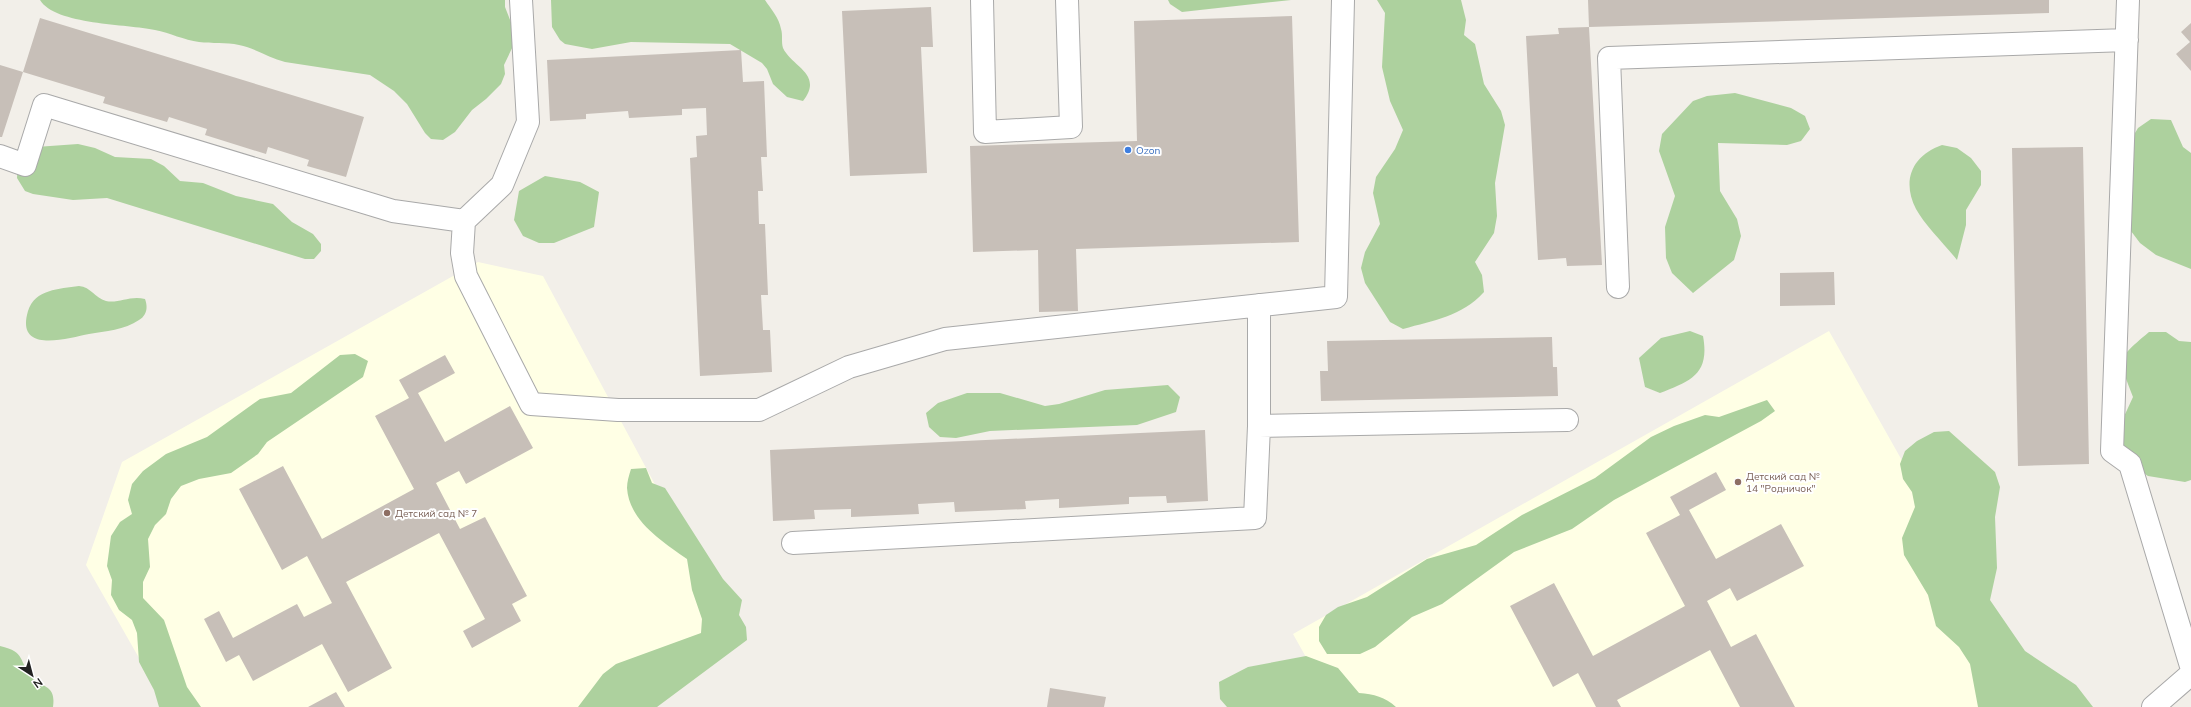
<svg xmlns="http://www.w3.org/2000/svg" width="2191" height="707" font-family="Mulish,sans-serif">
	<rect width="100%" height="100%" fill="#f2efe9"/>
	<path fill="#ffffe5" d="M 478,262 L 543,276 L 731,626 L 583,707 L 167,707 L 86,565 L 122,462 Z
		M 1829,331 L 2041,707 L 1334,707 L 1293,634 Z"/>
	<path fill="#add19e" d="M 40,0 L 505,0 L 505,7 L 516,35 L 514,44 L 504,65 L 505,74 L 501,84 L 486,99 L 472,110 L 455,132 L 443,140 L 431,139 L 425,133 L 407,104 L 394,91 L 370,75 L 285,62 C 269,58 255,48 239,45 C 226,42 212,44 199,42 C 184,40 170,33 155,30 C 128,24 55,25 40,0 Z
		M 551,0 L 765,0 C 771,9 779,18 781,29 C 783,35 781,42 783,48 C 792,67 824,74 803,101 L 787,97 L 773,84 L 767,69 L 762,63 L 730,44 L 631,42 L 592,49 L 565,44 L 560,40 L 552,27 Z
		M 1168,0 L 1291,0 L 1182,12 L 1170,4 Z
		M 1377,0 L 1461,0 L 1466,20 L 1464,35 L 1475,44 L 1484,84 L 1501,111 L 1505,125 L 1495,183 L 1497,216 L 1494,233 L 1475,262 L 1482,275 L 1484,292 C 1461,317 1434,320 1403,329 L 1390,322 L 1365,283 L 1361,268 L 1365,252 L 1380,224 L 1373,193 L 1376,177 L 1395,149 L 1403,130 L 1390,101 L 1382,67 L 1385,13 Z
		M 1735,93 L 1791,108 L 1805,116 L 1810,129 L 1801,141 L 1787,145 L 1718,143 L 1720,191 L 1737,219 L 1741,236 L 1734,260 L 1693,293 L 1672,273 L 1666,258 L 1665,227 L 1675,196 L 1659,151 L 1662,134 L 1693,101 L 1707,96 Z
		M 2151,119 L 2171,120 L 2183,147 L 2191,153 L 2191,269 L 2156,255 L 2140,243 L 2131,231 L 2124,215 L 2129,143 L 2138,128 Z
		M 78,144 L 95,148 L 115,157 L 151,159 L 164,166 L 180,181 L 203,183 L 236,196 L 273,204 L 292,222 L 313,234 L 321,244 L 321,251 L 314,259 L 305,259 L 107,198 L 73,200 L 33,194 L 25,191 L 17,178 L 18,161 L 36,147 Z
		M 1942,145 L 1957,148 L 1971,158 L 1981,171 L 1981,185 L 1966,210 L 1966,225 L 1957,260 C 1946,246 1924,224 1916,209 C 1901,180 1913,155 1942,145 Z
		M 545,176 L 580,182 L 599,192 L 594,227 L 554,243 L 539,243 L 523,236 L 514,220 L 519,191 Z
		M 79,286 C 91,287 95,298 106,301 C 118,304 130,295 145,299 C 148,307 147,315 139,320 C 125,330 105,331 89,334 C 68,338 15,355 28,311 C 35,289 59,289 79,286 Z
		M 1690,331 L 1703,336 C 1710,374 1691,381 1660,393 L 1645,387 L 1639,358 L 1661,338 Z
		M 2149,332 L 2166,332 L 2179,341 L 2191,342 L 2191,480 L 2185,482 L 2148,476 L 2130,464 L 2115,436 L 2133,397 C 2118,357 2116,360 2149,332 Z
		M 355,354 L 368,361 L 363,377 L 267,442 L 258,454 L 231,473 L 199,479 L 181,486 L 171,499 L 166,514 L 155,525 L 148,539 L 150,567 L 143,582 L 143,598 L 164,620 L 187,687 L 201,707 L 159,707 L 154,690 L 139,662 L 137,633 L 132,620 L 119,610 L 111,595 L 112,580 L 107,566 L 111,536 L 120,522 L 132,514 L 128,500 L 132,484 L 143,471 L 166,454 L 207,437 L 260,399 L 291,393 L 340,355 Z
		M 1168,385 L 1180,397 L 1176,412 L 1137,425 L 990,431 L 956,438 L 940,437 L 929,427 L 926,413 L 938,403 L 967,393 L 1000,393 L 1045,406 L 1059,404 L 1105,390 Z
		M 1767,400 L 1775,411 L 1761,421 L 1614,500 L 1572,529 L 1514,552 L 1442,604 L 1412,617 L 1375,647 L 1360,654 L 1327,654 L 1319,641 L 1319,627 L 1326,615 L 1338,607 L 1367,597 L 1427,559 L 1476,545 L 1522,515 L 1595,478 L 1651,437 L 1674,426 L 1705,415 L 1719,417 Z
		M 1949,431 L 1995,472 L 2000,487 L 1995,517 L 1997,568 L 1990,600 L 2025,651 L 2076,685 L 2093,707 L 1978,707 L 1970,664 L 1959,647 L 1936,626 L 1928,595 L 1904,555 L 1902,538 L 1915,507 L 1912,492 L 1903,479 L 1900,464 L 1905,451 L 1917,441 L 1934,432 Z
		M 646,468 L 652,483 L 665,488 L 723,579 L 742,600 L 739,615 L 746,627 L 747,640 L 657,707 L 578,707 L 603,674 L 616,664 L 701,633 L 702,619 L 692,590 L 687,559 C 663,542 629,521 627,488 C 627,482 629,475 631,469 Z
		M 0,646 C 27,652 18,662 32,677 C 44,689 56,685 53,707 L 0,707 Z
		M 1306,656 L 1338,668 L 1359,693 C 1374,694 1385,697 1396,707 L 1227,707 L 1220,699 L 1219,682 L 1248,667 Z"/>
	<path fill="#c7bfb8" d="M 1588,0 L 2049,0 L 2049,13 L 1589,27 L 1602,265 L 1567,266 L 1566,258 L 1538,260 L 1526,36 L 1559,34 L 1558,28 L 1589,27 Z
		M 931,7 L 933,47 L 921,47 L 927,173 L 850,176 L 842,11 Z
		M 1292,16 L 1299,242 L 1076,249 L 1078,311 L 1039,312 L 1038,250 L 973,252 L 970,146 L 1137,141 L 1134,21 Z
		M 40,18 L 364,117 L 346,177 L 307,166 L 309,160 L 268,147 L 266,154 L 205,135 L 207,129 L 169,117 L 167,122 L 103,103 L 105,97 L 23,72 Z
		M 2191,23 L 2191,71 L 2176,54 L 2190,42 L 2181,32 Z
		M 741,50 L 743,82 L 764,81 L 767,157 L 761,157 L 763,191 L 758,191 L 759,224 L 765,224 L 768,295 L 761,295 L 763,330 L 770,330 L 772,372 L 700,376 L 690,158 L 697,157 L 696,136 L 707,135 L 706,108 L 682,109 L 682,115 L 629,118 L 628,111 L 586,114 L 586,119 L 550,121 L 547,60 Z
		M 0,65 L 23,72 L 2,137 L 0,137 Z
		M 2083,147 L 2089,464 L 2018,466 L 2012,148 Z
		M 1834,272 L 1835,305 L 1780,306 L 1780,273 Z
		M 1552,337 L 1553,367 L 1557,367 L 1558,396 L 1321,401 L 1320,371 L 1328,371 L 1327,341 Z
		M 445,355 L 455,373 L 418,393 L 445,442 L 510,406 L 533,448 L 466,484 L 459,471 L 436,483 L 460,529 L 485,517 L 527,596 L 512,604 L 521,621 L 472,648 L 463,631 L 485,619 L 439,533 L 346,582 L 392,668 L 348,692 L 322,644 L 253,681 L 239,655 L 226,662 L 204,619 L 219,611 L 233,638 L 297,604 L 304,617 L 332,603 L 307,556 L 282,570 L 239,489 L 283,466 L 322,539 L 414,489 L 375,416 L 409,398 L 399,380 Z
		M 1205,430 L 1208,501 L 1167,503 L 1166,496 L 1129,497 L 1129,504 L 1059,508 L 1059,499 L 1025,501 L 1026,509 L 955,512 L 954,502 L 918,504 L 919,514 L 851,517 L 851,509 L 814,510 L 815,519 L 773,521 L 770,450 Z
		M 1716,472 L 1726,490 L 1689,510 L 1716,559 L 1781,524 L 1804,566 L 1737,601 L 1730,588 L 1707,601 L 1731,647 L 1756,634 L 1795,707 L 1740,707 L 1710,650 L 1617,700 L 1621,707 L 1596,707 L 1578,673 L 1553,687 L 1510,606 L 1554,583 L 1593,656 L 1685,606 L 1646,533 L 1680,515 L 1670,497 Z
		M 1050,688 L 1106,697 L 1104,707 L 1047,707 Z
		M 336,692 L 345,707 L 308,707 Z"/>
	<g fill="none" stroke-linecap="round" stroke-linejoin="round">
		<g stroke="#a9a9a9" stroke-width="24">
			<path id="minor" d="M 521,0 L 528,122 L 502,185 L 464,221 L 462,253 L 466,276 L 531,404 L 618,410 L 759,410 L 849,367 L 945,339 L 1336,297 L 1343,0
				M 982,0 L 985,132 L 1071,127 L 1067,0
				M 2128,0 L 2112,451 L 2130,464 L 2191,666
				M 0,156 L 25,165 L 44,105 L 393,211 L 464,221
				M 1618,287 L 1609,58 L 2127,40
				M 1259,426 L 1567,420
				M 793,543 L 1255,518 L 1259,426 L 1259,305
				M 2153,707 L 2191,674"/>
		</g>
		<use href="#minor" stroke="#fff" stroke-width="22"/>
	</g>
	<circle fill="#3f7fe0" stroke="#fff" stroke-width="1.5" cx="1128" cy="150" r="4"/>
	<g fill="#8d6e63" stroke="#fff" stroke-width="1.5">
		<circle cx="1738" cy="482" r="4"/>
		<circle cx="387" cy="513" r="4"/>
	</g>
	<g text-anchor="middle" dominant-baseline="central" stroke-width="4" stroke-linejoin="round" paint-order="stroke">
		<g font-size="10" fill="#366cbe" stroke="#fff" text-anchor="start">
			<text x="1136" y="150">Ozon</text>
		</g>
		<g font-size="10" fill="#785e54" stroke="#fff" text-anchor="start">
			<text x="1746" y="476">Детский сад №<tspan x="1746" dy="12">14 "Родничок"</tspan></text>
			<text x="395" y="513">Детский сад № 7</text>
		</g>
	</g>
	<g transform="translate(32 675) rotate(144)" stroke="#ffffff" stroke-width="3" paint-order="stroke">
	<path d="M0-3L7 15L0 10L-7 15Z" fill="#222222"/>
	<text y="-6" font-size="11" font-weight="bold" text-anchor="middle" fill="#222222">N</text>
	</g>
</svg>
